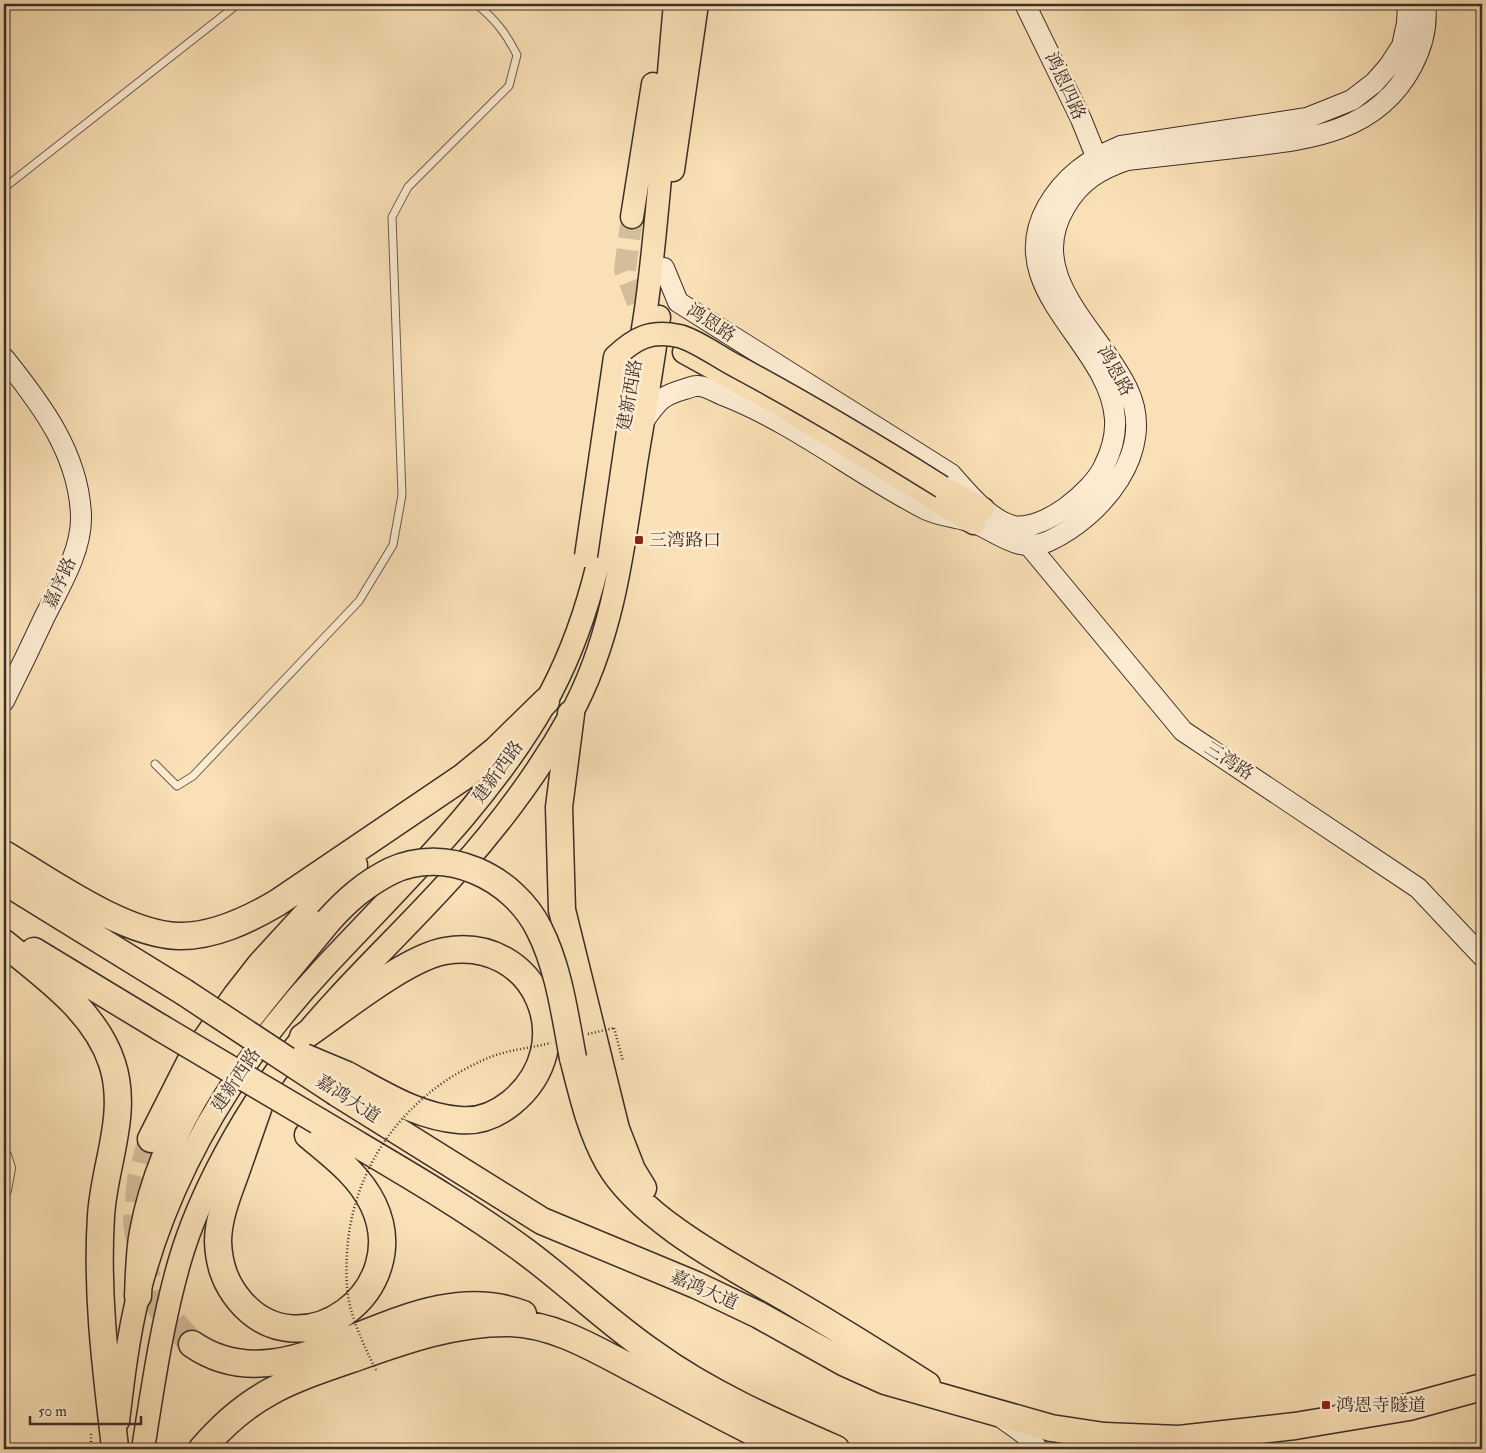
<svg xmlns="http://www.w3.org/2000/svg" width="1486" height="1453" font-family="'IM FELL Double Pica','Noto Serif SC',serif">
	<rect width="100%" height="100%" fill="#fae0b6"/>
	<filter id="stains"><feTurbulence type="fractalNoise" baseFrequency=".004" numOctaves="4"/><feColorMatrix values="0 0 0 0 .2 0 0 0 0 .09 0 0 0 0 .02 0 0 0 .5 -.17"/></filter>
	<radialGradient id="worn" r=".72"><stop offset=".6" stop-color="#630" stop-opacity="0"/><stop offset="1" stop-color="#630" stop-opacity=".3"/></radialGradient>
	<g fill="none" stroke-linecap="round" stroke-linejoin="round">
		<path stroke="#d4bd9a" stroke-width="22" stroke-dasharray="22 11" stroke-linecap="butt" d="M 632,217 L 625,270 L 640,308 L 655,322"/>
		<path stroke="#d4bd9a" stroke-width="26" stroke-dasharray="26 13" stroke-linecap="butt" d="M 151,1139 L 140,1179 L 136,1223 L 142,1259 L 155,1301 L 192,1344"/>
		<g stroke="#6b5b4c" stroke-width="9">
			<path id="lane" d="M 4,188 L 238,4
				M 155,764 L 177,786 L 193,776 L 359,601 L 393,545 L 402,495 L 392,217 L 408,187 L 509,86 L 517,55 C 506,33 495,19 476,4"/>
		</g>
		<g stroke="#6b5b4c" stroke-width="16">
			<path id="street" d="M 4,1156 L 8,1168 L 4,1190"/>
		</g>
		<g stroke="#3b2f29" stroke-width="22">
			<path id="secondary" d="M 1025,4 L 1081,119 L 1096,156 L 1103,166
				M 664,268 L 678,302 L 951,474 C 966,491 990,521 1014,526 C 1044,531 1092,492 1104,466 C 1111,452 1116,435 1115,419 C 1110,343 1001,290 1047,207 C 1065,176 1088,160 1121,146 L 1307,118 L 1352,100 L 1374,83 L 1389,66 L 1402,46 L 1407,23 L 1408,4
				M 4,358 C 41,404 79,454 81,516 C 82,550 60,586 45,616 C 32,644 18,673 4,701
				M 642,423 C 659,401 658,397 685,389 C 689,388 695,385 698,386 C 707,386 717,393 725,396 C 796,424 857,474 925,509 C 941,517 960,517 975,523 C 1000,534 1021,554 1049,541 C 1102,516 1157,451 1128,390 C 1101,331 1023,277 1065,207 C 1080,181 1100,169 1127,160 C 1163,156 1198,152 1234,148 C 1302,140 1375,136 1412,66 C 1422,47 1428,26 1425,4
				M 1022,537 L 1183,731 L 1418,888 L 1482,956
				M 1002,1418 L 1023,1433 L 1038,1449"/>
		</g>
		<g stroke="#3b2f29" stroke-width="25">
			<path id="primary" d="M 673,170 L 697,4
				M 632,217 L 653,84
				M 684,352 L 780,405 L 974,523
				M 951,492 L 983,509
				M 118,1421 C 123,1379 128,1337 138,1296 C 169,1173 236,1063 322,970 C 401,885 486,806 544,705 C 592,620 605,536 622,442 C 631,393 642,344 648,294 C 660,198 666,100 675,4
				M 143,1449 C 153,1386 162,1322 180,1260 C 200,1192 244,1113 288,1056 C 339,990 402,934 457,872 C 500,824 539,772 570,716 C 613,638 623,550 636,463 C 644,414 653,366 659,317"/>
		</g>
		<g stroke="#3b2f29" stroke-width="29">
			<path id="highway" d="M 571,714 L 559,807 L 562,910 L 616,1129 L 632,1170 L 643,1188
				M 4,854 C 50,881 123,934 178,936 C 213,937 248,920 277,903 L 463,777 L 496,750 L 546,701
				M 4,881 L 184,992
				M 4,943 C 44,976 95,1011 112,1063 C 129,1114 104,1165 101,1216 C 96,1294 106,1370 115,1447
				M 34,951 L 161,1028
				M 303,1037 C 339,1013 405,958 445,951 C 536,935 583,1045 511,1103 C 496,1115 478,1122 459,1120 C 418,1117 383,1094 347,1075
				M 573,1058 C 582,1093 590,1130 608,1162 C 640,1220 735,1268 791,1301 C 837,1328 882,1356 927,1385
				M 266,1086 C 256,1115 246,1144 236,1172 C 228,1194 218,1218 218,1242 C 219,1265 225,1283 240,1301 C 301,1373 415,1291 373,1204 C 359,1175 332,1155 308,1135
				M 337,1093 L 542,1221 L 696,1285 L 759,1315 L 845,1363 L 885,1381 L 1051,1428 L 1104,1436 L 1179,1439 L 1295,1426 L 1409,1407 L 1482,1387
				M 318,1121 C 388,1163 460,1203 526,1252 C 569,1284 608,1322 653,1353 C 708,1393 774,1422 836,1449
				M 151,1139 L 190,1062 L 236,996 L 261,964 L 339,879 L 354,865
				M 138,1296 C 139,1275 139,1252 143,1232 C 167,1104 249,1018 328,921
				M 192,1344 C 294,1415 405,1269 523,1314
				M 202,1449 C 248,1395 287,1381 352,1359 C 403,1341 455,1322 510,1323 C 554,1324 595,1349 633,1369 C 685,1396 735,1425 788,1449"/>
		</g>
		<path stroke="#3b2f29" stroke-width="2.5" stroke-dasharray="1 2.5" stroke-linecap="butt" d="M 614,1028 L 623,1061
			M 91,1449 L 91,1433"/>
		<use href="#lane" stroke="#fcebd0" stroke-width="7"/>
		<use href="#street" stroke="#fcebd0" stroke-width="14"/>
		<use href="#secondary" stroke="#fcebd0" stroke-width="20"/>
		<use href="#primary" stroke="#fae0b6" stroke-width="22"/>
		<use href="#highway" stroke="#fae0b6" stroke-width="26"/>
		<g stroke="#3b2f29" stroke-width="25" stroke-linecap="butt">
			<path id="primary-bridge" d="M 586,556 L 615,357 C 635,338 650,330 679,336 C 696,340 720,358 736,366 C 807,404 875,445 942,487"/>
		</g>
		<g stroke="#3b2f29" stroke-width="29" stroke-linecap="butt">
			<path id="highway-bridge" d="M 328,921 C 347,900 365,884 391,871 C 446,845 513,877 539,929 C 559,968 565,1016 573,1058
				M 184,992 L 337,1093
				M 161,1028 L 318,1121
				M 304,1057 L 347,1075"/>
		</g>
		<path stroke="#3b2f29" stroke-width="2.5" stroke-dasharray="1 2.5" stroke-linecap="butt" d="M 588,1034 L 614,1028
			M 376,1370 C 366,1350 357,1331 351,1310 C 346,1292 346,1272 347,1253 C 352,1165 407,1092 488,1058 C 507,1050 530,1048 551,1043"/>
		<use href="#primary-bridge" stroke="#fae0b6" stroke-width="22"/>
		<use href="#highway-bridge" stroke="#fae0b6" stroke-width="26"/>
	</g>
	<g fill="#8f2418" stroke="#fcebd0" stroke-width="2">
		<rect x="634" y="535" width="10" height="10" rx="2.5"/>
		<rect x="1321" y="1400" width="10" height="10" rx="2.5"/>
	</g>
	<g text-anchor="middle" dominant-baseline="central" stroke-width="5" stroke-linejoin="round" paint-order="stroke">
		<g font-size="18" fill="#3b2f29" stroke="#fcebd0">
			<text transform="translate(1065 86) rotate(65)">鸿恩四路</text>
			<text transform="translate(711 323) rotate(33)">鸿恩路</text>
			<text transform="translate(1115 371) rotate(61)">鸿恩路</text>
			<text transform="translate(630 395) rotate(-80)">建新西路</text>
			<text transform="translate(60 583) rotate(-66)">嘉序路</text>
			<text transform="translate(1229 761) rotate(33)">三湾路</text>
			<text transform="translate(498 772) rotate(-54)">建新西路</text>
			<text transform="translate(236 1080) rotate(-56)">建新西路</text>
			<text transform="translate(348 1099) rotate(33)">嘉鸿大道</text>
			<text transform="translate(704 1290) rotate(24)">嘉鸿大道</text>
		</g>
		<g font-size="18" fill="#3b2f29" stroke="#fcebd0" text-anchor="start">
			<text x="649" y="540">三湾路口</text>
			<text x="1336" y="1405">鸿恩寺隧道</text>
		</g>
	</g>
	<rect width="1486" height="1453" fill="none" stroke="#fae0b6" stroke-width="20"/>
	<rect x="5" y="5" width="1476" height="1443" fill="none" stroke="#3b2f29" stroke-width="2.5"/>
	<rect x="10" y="10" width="1466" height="1433" fill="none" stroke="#3b2f29"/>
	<path d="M30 1416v8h111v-8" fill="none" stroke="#3b2f29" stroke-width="2.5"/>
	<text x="38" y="1416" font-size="15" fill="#3b2f29" stroke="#fcebd0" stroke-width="4" paint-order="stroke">50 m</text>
	<rect width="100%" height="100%" filter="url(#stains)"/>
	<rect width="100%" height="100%" fill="url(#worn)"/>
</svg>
